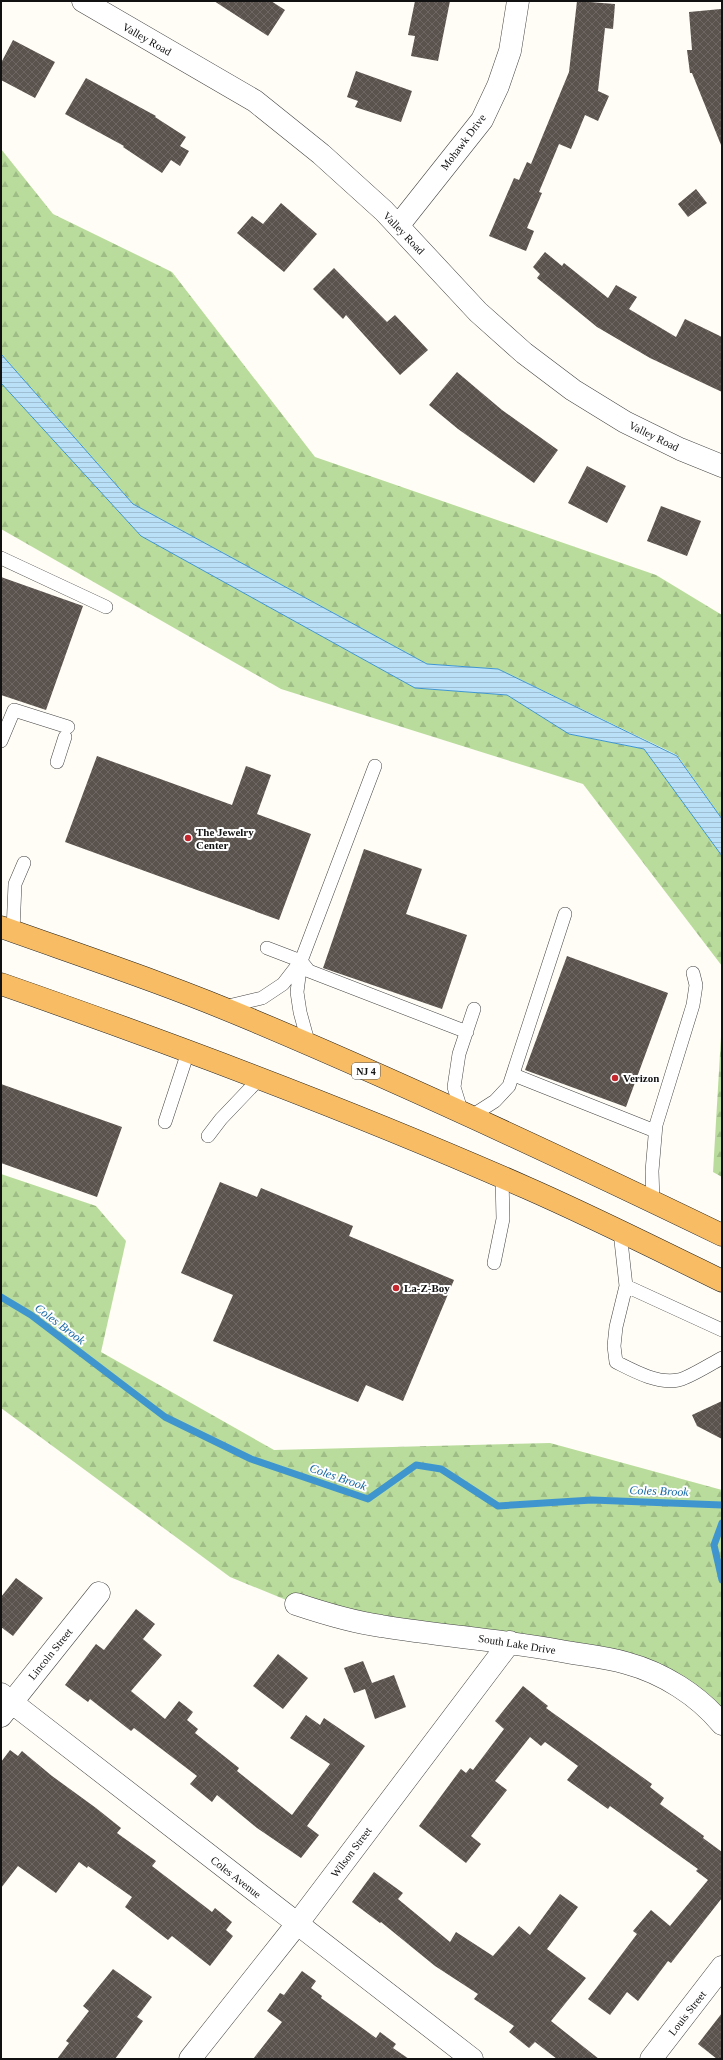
<svg xmlns="http://www.w3.org/2000/svg" width="723" height="2060" font-family="Georgia,serif">
	<defs>
		<pattern id="forest-firs" width="22" height="20" patternUnits="userSpaceOnUse"><rect width="22" height="20" fill="#b9dc9c"/><path d="M5 1l3.5 6h-7zM16 11l3.5 6h-7z" fill="#9ebc85"/></pattern>
		<pattern id="water-rules" width="6" height="5" patternUnits="userSpaceOnUse"><rect width="6" height="5" fill="#b9e0f7"/><path d="M0 2.5h6" fill="none" stroke="#9ebfd3"/></pattern>
		<pattern id="building-cross-hatch" width="8" height="8" patternUnits="userSpaceOnUse"><rect width="8" height="8" fill="#5a524d"/><path d="M0 0l8 8M0 8l8-8" fill="none" stroke="#6d6662"/></pattern>
	</defs>
	<rect width="100%" height="100%" fill="#fffdf5"/>
	<path fill="url(#forest-firs)" d="M 1,149 L 53,214 L 172,272 L 315,457 L 656,575 L 722,615 L 722,819 L 677,755 L 498,669 L 427,664 L 133,504 L 1,354 Z
		M 1,383 L 141,536 L 415,688 L 507,695 L 569,734 L 644,749 L 722,856 L 722,966 L 583,784 L 281,689 L 1,529 Z
		M 722,1020 L 722,1177 L 713,1172 Z
		M 1,1174 L 96,1206 L 126,1241 L 101,1352 L 274,1450 L 550,1443 L 722,1490 L 722,1727 L 626,1663 L 296,1604 L 230,1577 L 1,1408 Z"/>
	<path fill="url(#water-rules)" stroke="#3f96cf" d="M 1,354 L 133,504 L 427,664 L 498,669 L 677,756 L 722,819 L 722,856 L 644,749 L 569,734 L 507,695 L 415,688 L 141,536 L 1,383 Z"/>
	<g fill="none" stroke-linecap="round" stroke-linejoin="round">
		<path stroke="#3f96cf" stroke-width="7" d="M 1,1297 L 31,1315 L 165,1417 L 251,1459 L 368,1499 L 416,1465 L 441,1469 L 498,1506 L 592,1500 L 722,1505
			M 722,1523 L 714,1545 L 722,1580"/>
	</g>
	<path fill="url(#building-cross-hatch)" d="M 214,1 L 271,1 L 285,10 L 268,36 Z
		M 415,1 L 450,1 L 438,61 L 411,56 L 415,36 L 408,35 Z
		M 577,1 L 615,4 L 613,29 L 605,28 L 598,91 L 609,96 L 598,121 L 585,115 L 571,149 L 559,144 L 539,192 L 542,193 L 527,228 L 534,231 L 526,251 L 489,236 L 514,178 L 519,180 L 527,162 L 531,164 L 569,72 Z
		M 721,9 L 722,145 L 721,145 L 692,73 L 690,73 L 687,50 L 692,50 L 689,12 Z
		M 13,40 L 55,62 L 35,98 L 1,80 L 1,63 Z
		M 356,71 L 412,91 L 401,122 L 355,107 L 358,101 L 347,97 Z
		M 86,78 L 156,116 L 155,117 L 186,137 L 180,146 L 189,151 L 180,166 L 171,160 L 162,173 L 123,147 L 124,146 L 65,114 Z
		M 696,189 L 707,203 L 688,217 L 678,204 Z
		M 281,203 L 317,234 L 284,272 L 237,233 L 252,216 L 263,224 Z
		M 545,252 L 562,266 L 564,263 L 608,298 L 616,285 L 637,297 L 629,309 L 676,337 L 685,319 L 722,337 L 722,392 L 650,358 L 597,327 L 537,278 L 540,274 L 533,267 Z
		M 334,268 L 387,322 L 395,315 L 428,350 L 400,375 L 346,315 L 343,319 L 313,289 Z
		M 457,372 L 502,410 L 558,450 L 534,483 L 458,429 L 429,405 Z
		M 587,466 L 626,486 L 607,523 L 568,503 Z
		M 661,506 L 701,521 L 687,556 L 647,541 Z
		M 1,577 L 83,606 L 46,710 L 1,695 Z
		M 97,756 L 232,805 L 246,766 L 271,775 L 257,814 L 311,834 L 279,920 L 65,842 Z
		M 364,849 L 422,869 L 406,914 L 467,935 L 442,1009 L 323,968 Z
		M 567,956 L 668,993 L 626,1107 L 525,1070 Z
		M 1,1084 L 122,1127 L 97,1197 L 1,1163 Z
		M 220,1182 L 257,1197 L 261,1188 L 353,1226 L 349,1236 L 454,1280 L 403,1401 L 366,1385 L 358,1402 L 213,1341 L 233,1295 L 181,1273 Z
		M 722,1401 L 722,1439 L 697,1426 L 692,1415 Z
		M 16,1578 L 43,1598 L 13,1636 L 1,1627 L 1,1597 Z
		M 136,1609 L 155,1624 L 143,1639 L 162,1655 L 131,1691 L 165,1719 L 179,1701 L 193,1712 L 187,1720 L 198,1729 L 195,1733 L 239,1768 L 237,1771 L 292,1815 L 330,1764 L 290,1738 L 306,1715 L 320,1725 L 324,1718 L 365,1746 L 307,1826 L 319,1835 L 301,1858 L 257,1828 L 217,1795 L 212,1802 L 190,1784 L 197,1776 L 134,1728 L 131,1731 L 90,1699 L 88,1702 L 65,1685 L 96,1644 L 104,1650 Z
		M 278,1654 L 308,1678 L 283,1709 L 253,1686 Z
		M 363,1661 L 372,1683 L 394,1675 L 406,1707 L 375,1719 L 365,1689 L 354,1693 L 344,1668 Z
		M 523,1686 L 548,1706 L 546,1708 L 652,1784 L 650,1787 L 664,1798 L 660,1804 L 704,1836 L 703,1838 L 722,1852 L 722,1898 L 671,1963 L 668,1961 L 638,2001 L 627,1992 L 610,2015 L 588,1999 L 637,1934 L 633,1931 L 651,1910 L 670,1926 L 708,1880 L 696,1871 L 698,1869 L 610,1806 L 608,1809 L 567,1780 L 578,1766 L 545,1742 L 541,1746 L 530,1737 L 495,1781 L 507,1790 L 471,1836 L 481,1844 L 466,1863 L 419,1826 L 461,1769 L 466,1773 L 470,1768 L 473,1770 L 504,1729 L 495,1721 Z
		M 10,1750 L 18,1756 L 22,1751 L 52,1776 L 96,1808 L 121,1828 L 117,1833 L 156,1861 L 152,1866 L 212,1912 L 215,1908 L 232,1922 L 226,1930 L 233,1936 L 210,1966 L 172,1936 L 168,1940 L 125,1907 L 132,1897 L 88,1866 L 87,1868 L 79,1862 L 56,1893 L 18,1866 L 1,1888 L 1,1762 Z
		M 374,1872 L 403,1893 L 398,1899 L 450,1942 L 456,1932 L 493,1956 L 519,1926 L 530,1935 L 560,1894 L 578,1907 L 547,1949 L 586,1978 L 551,2021 L 599,2059 L 557,2059 L 535,2042 L 529,2048 L 509,2032 L 514,2026 L 474,1999 L 478,1994 L 435,1966 L 381,1922 L 380,1923 L 352,1902 Z
		M 113,1969 L 152,1997 L 137,2017 L 143,2021 L 115,2059 L 57,2059 L 69,2043 L 66,2041 L 89,2011 L 83,2006 Z
		M 302,1971 L 316,1981 L 311,1988 L 322,1996 L 321,1998 L 376,2038 L 380,2032 L 396,2044 L 393,2048 L 409,2059 L 253,2059 L 282,2022 L 267,2011 L 280,1993 L 284,1995 Z
		M 722,2013 L 722,2059 L 717,2059 L 698,2044 Z"/>
	<g fill="none" stroke-linecap="round" stroke-linejoin="round">
		<g stroke="#444" stroke-width="14">
			<path id="service" d="M 1,558 L 106,607
				M 1,741 L 14,710 L 68,727
				M 57,762 L 65,737
				M 13,931 L 15,884 L 24,863
				M 267,948 L 301,961 L 309,971 L 467,1032
				M 224,1007 L 262,998 L 283,984 L 300,962
				M 309,1045 L 300,1012 L 297,992 L 301,961 L 375,766
				M 514,1075 L 655,1131
				M 462,1113 L 454,1087 L 459,1054 L 474,1009
				M 470,1117 L 495,1101 L 509,1086 L 565,914
				M 165,1122 L 188,1052
				M 208,1136 L 221,1119 L 260,1078
				M 653,1202 L 652,1171 L 656,1125 L 693,1005 L 696,985 L 693,973
				M 620,1232 L 626,1286 L 616,1327 L 614,1346 L 616,1362 C 634,1371 657,1384 678,1380 C 687,1379 712,1363 722,1358
				M 494,1263 L 503,1219 L 502,1178
				M 626,1286 L 722,1330"/>
		</g>
		<g stroke="#444" stroke-width="23">
			<path id="minor" d="M 83,1 L 255,101 L 321,154 L 384,211 L 478,312 L 524,353 L 573,390 L 625,422 L 680,449 L 722,466
				M 398,226 L 482,120 L 498,86 L 510,51 L 518,1
				M 296,1604 C 323,1613 352,1622 381,1626 C 441,1636 501,1640 561,1651 C 582,1655 605,1657 626,1663 C 663,1673 698,1695 722,1724
				M 1,1694 L 472,2059
				M 1,1716 L 99,1593
				M 190,2059 L 297,1924 L 510,1642
				M 651,2059 L 722,1967"/>
		</g>
		<g stroke="#222" stroke-width="23">
			<path id="trunk" d="M 1,927 C 85,957 170,985 252,1020 C 411,1087 567,1160 722,1235
				M 1,984 C 179,1046 355,1112 527,1188 C 593,1217 657,1249 722,1281"/>
		</g>
		<use href="#service" stroke="#fff" stroke-width="13"/>
		<use href="#minor" stroke="#fff" stroke-width="22"/>
		<use href="#trunk" stroke="#f7bc64" stroke-width="22"/>
	</g>
	<g fill="#c4262e" stroke="#fff" stroke-width="1.5">
		<circle cx="188" cy="838" r="4"/>
		<circle cx="615" cy="1078" r="4"/>
		<circle cx="396" cy="1288" r="4"/>
	</g>
	<g text-anchor="middle" dominant-baseline="central" stroke-width="4" stroke-linejoin="round" paint-order="stroke">
		<rect fill="#fff" stroke="#585858" stroke-width="1" x="352" y="1063" width="28" height="16" rx="3"/>
		<g font-size="10" font-weight="bold" fill="#111">
			<text x="366" y="1071">NJ 4</text>
		</g>
		<g font-size="11" fill="#111" stroke="#fff">
			<text transform="translate(147 39) rotate(30)">Valley Road</text>
			<text transform="translate(463 142) rotate(-53)">Mohawk Drive</text>
			<text transform="translate(404 233) rotate(46)">Valley Road</text>
			<text transform="translate(654 436) rotate(26)">Valley Road</text>
			<text transform="translate(517 1644) rotate(9)">South Lake Drive</text>
			<text transform="translate(50 1654) rotate(-51)">Lincoln Street</text>
			<text transform="translate(351 1852) rotate(-53)">Wilson Street</text>
			<text transform="translate(236 1877) rotate(38)">Coles Avenue</text>
			<text transform="translate(687 2013) rotate(-52)">Louis Street</text>
		</g>
		<g font-size="11" font-weight="bold" fill="#111" stroke="#fff" text-anchor="start">
			<text x="196" y="832">The Jewelry<tspan x="196" dy="13">Center</tspan></text>
			<text x="623" y="1078">Verizon</text>
			<text x="404" y="1288">La-Z-Boy</text>
		</g>
		<g font-size="12" font-style="italic" fill="#1768a6" stroke="#fff">
			<text transform="translate(60 1324) rotate(37)">Coles Brook</text>
			<text transform="translate(338 1477) rotate(19)">Coles Brook</text>
			<text transform="translate(659 1491) rotate(2)">Coles Brook</text>
		</g>
	</g>
	<rect width="723" height="2060" fill="none" stroke="#111111" stroke-width="4"/>
</svg>
